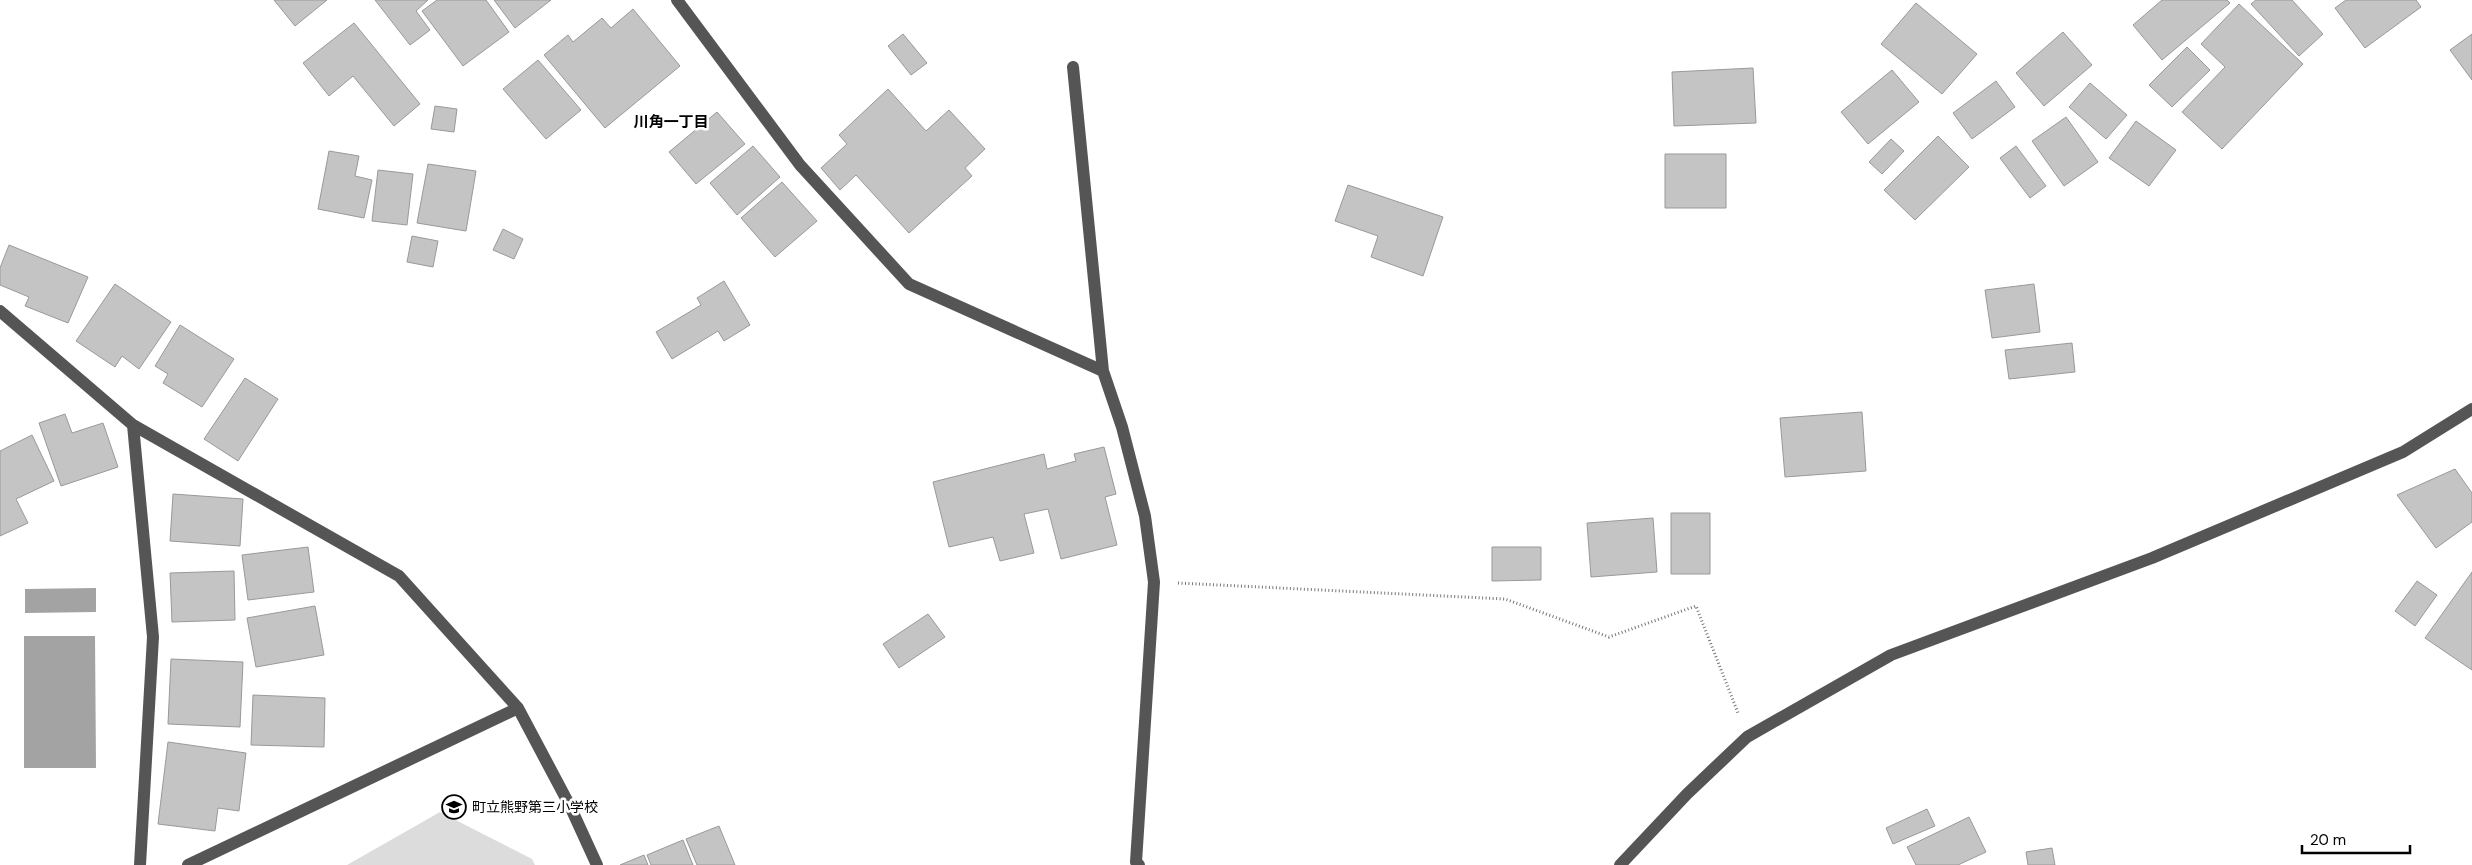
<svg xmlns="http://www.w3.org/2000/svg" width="2472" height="865" font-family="'DM Sans','Noto Sans JP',sans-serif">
	<rect width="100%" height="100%" fill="#fff"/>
	<path fill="#dcdcdc" d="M 440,812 L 532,859 L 535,865 L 347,865 Z"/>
	<path fill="#a3a3a3" d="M 96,588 L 96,612 L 25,613 L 25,589 Z
		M 24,636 L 95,636 L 96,768 L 24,768 Z"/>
	<path fill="#c4c4c4" stroke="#999" d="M 274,0 L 327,0 L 295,26 Z
		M 375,0 L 428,0 L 416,11 L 430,30 L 410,45 Z
		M 437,0 L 486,0 L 509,32 L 463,66 L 422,11 Z
		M 494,0 L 551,0 L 515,28 Z
		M 2162,0 L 2227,0 L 2230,3 L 2162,60 L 2133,25 Z
		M 2256,0 L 2292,0 L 2323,34 L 2299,56 L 2251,4 Z
		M 2346,0 L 2416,0 L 2421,7 L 2365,48 L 2335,8 Z
		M 1916,3 L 1977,54 L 1942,94 L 1881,44 Z
		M 2239,4 L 2303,64 L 2222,149 L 2182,112 L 2225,67 L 2201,44 Z
		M 633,9 L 680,66 L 605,128 L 544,55 L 568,35 L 573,42 L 602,18 L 611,28 Z
		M 354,23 L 420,104 L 394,126 L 353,76 L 329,96 L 303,63 Z
		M 2063,32 L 2092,65 L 2044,106 L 2016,73 Z
		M 903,34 L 927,63 L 911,75 L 888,46 Z
		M 2472,34 L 2472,80 L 2450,50 Z
		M 2187,47 L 2210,70 L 2172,107 L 2149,85 Z
		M 538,60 L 581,110 L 546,139 L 503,89 Z
		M 1753,68 L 1756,123 L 1674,126 L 1672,72 Z
		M 1892,70 L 1919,102 L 1868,144 L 1841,112 Z
		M 1996,81 L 2015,107 L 1972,139 L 1953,113 Z
		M 2090,83 L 2127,115 L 2106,139 L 2069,107 Z
		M 888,89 L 926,131 L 949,110 L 985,149 L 965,168 L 972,176 L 909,233 L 856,175 L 840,190 L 821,168 L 847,144 L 839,135 Z
		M 435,106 L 457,109 L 454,132 L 431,129 Z
		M 717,112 L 745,144 L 696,184 L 669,152 Z
		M 2066,117 L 2098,162 L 2064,186 L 2032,141 Z
		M 2136,121 L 2176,150 L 2149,186 L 2109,158 Z
		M 1938,136 L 1969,167 L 1915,220 L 1884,190 Z
		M 1891,139 L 1904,151 L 1882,174 L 1869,162 Z
		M 753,146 L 780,177 L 737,215 L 710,183 Z
		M 2016,146 L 2046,186 L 2030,198 L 2000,158 Z
		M 329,151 L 359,156 L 355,176 L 372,180 L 364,218 L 318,209 Z
		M 1665,154 L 1726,154 L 1726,208 L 1665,208 Z
		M 428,164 L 476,171 L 466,231 L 417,223 Z
		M 378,170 L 413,174 L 407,225 L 372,221 Z
		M 782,182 L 817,221 L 775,257 L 741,218 Z
		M 1348,185 L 1443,217 L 1423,276 L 1371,257 L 1378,236 L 1335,221 Z
		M 503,229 L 523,239 L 514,259 L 493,250 Z
		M 412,236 L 438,241 L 433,267 L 407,262 Z
		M 9,245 L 88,277 L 68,323 L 25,306 L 29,297 L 0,285 L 0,268 Z
		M 724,281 L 750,325 L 724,341 L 718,331 L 672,359 L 656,332 L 701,305 L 697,298 Z
		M 115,284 L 171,322 L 139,369 L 122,356 L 115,367 L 76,341 Z
		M 2034,284 L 2040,332 L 1992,338 L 1985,290 Z
		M 180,325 L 234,359 L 202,407 L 163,383 L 168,374 L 155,366 Z
		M 2072,343 L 2075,372 L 2009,379 L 2005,350 Z
		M 245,378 L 278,399 L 238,461 L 204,439 Z
		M 1862,412 L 1866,471 L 1785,477 L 1780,418 Z
		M 65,414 L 72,433 L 103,423 L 118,467 L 61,486 L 39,423 Z
		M 32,435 L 54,481 L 16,499 L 28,523 L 0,536 L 0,451 Z
		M 1104,447 L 1116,494 L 1105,497 L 1117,545 L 1061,559 L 1048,509 L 1024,514 L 1034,553 L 1000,561 L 993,537 L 949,547 L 933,482 L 1044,454 L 1047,469 L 1076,461 L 1074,454 Z
		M 2455,469 L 2472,493 L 2472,522 L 2436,548 L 2397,495 Z
		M 173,494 L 243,499 L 240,546 L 170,541 Z
		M 1671,513 L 1710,513 L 1710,574 L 1671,574 Z
		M 1653,518 L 1657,572 L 1591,577 L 1587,523 Z
		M 308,547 L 314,592 L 248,600 L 242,555 Z
		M 1492,547 L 1541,547 L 1541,580 L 1492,581 Z
		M 234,571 L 235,620 L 172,622 L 170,573 Z
		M 2472,572 L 2472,670 L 2425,638 Z
		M 2417,581 L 2437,595 L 2415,626 L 2395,611 Z
		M 315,606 L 324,655 L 256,667 L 247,618 Z
		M 928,614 L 945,637 L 899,668 L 883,644 Z
		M 171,659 L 243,662 L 240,727 L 168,724 Z
		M 253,695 L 325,698 L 324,747 L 251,745 Z
		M 168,742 L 246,753 L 239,811 L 218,808 L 215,831 L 158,824 Z
		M 1927,809 L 1935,826 L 1893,844 L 1886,828 Z
		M 1969,817 L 1986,852 L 1958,865 L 1916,865 L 1907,847 Z
		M 719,826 L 735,865 L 697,865 L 686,839 Z
		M 683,840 L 693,865 L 651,865 L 647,855 Z
		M 2052,848 L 2055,865 L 2028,865 L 2026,852 Z
		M 644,855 L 648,865 L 620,865 Z"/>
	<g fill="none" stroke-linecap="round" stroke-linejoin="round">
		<path stroke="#777" stroke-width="3" stroke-dasharray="1 2.5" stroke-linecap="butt" d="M 1178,583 L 1505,599 L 1609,637 L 1696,606 L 1738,713"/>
		<path stroke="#555" stroke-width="12" d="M 677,0 L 800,165 L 909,284 L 1103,371
			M 1073,67 L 1103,371 L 1122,427 L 1145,516 L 1154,582 L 1136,862 L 1139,865
			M 0,311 L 133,425 L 399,576 L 518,708 L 570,806 L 597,865
			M 133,425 L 153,637 L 140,865
			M 188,865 L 518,708
			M 1620,865 L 1687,794 L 1747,737 L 1891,655 L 2152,558 L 2403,452 L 2472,409"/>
	</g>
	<defs>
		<g id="school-ring" transform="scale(1.25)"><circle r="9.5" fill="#fff" stroke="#000" stroke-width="1.5"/><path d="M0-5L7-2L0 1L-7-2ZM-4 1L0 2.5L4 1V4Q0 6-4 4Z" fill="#000"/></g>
	</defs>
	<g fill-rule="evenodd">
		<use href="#school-ring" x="454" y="807"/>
	</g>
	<g text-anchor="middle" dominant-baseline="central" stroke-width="5" stroke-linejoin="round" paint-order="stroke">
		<g font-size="14" fill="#000" stroke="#fff" text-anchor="start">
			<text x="472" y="807">町立熊野第三小学校</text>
		</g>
		<g font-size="15" font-weight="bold" fill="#000" stroke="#fff">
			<text x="671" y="122">川角一丁目</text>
		</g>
	</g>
	<path d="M2302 845v8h108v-8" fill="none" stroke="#000000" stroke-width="2.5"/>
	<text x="2310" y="845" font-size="15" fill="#000000" stroke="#ffffff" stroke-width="4" paint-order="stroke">20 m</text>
</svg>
